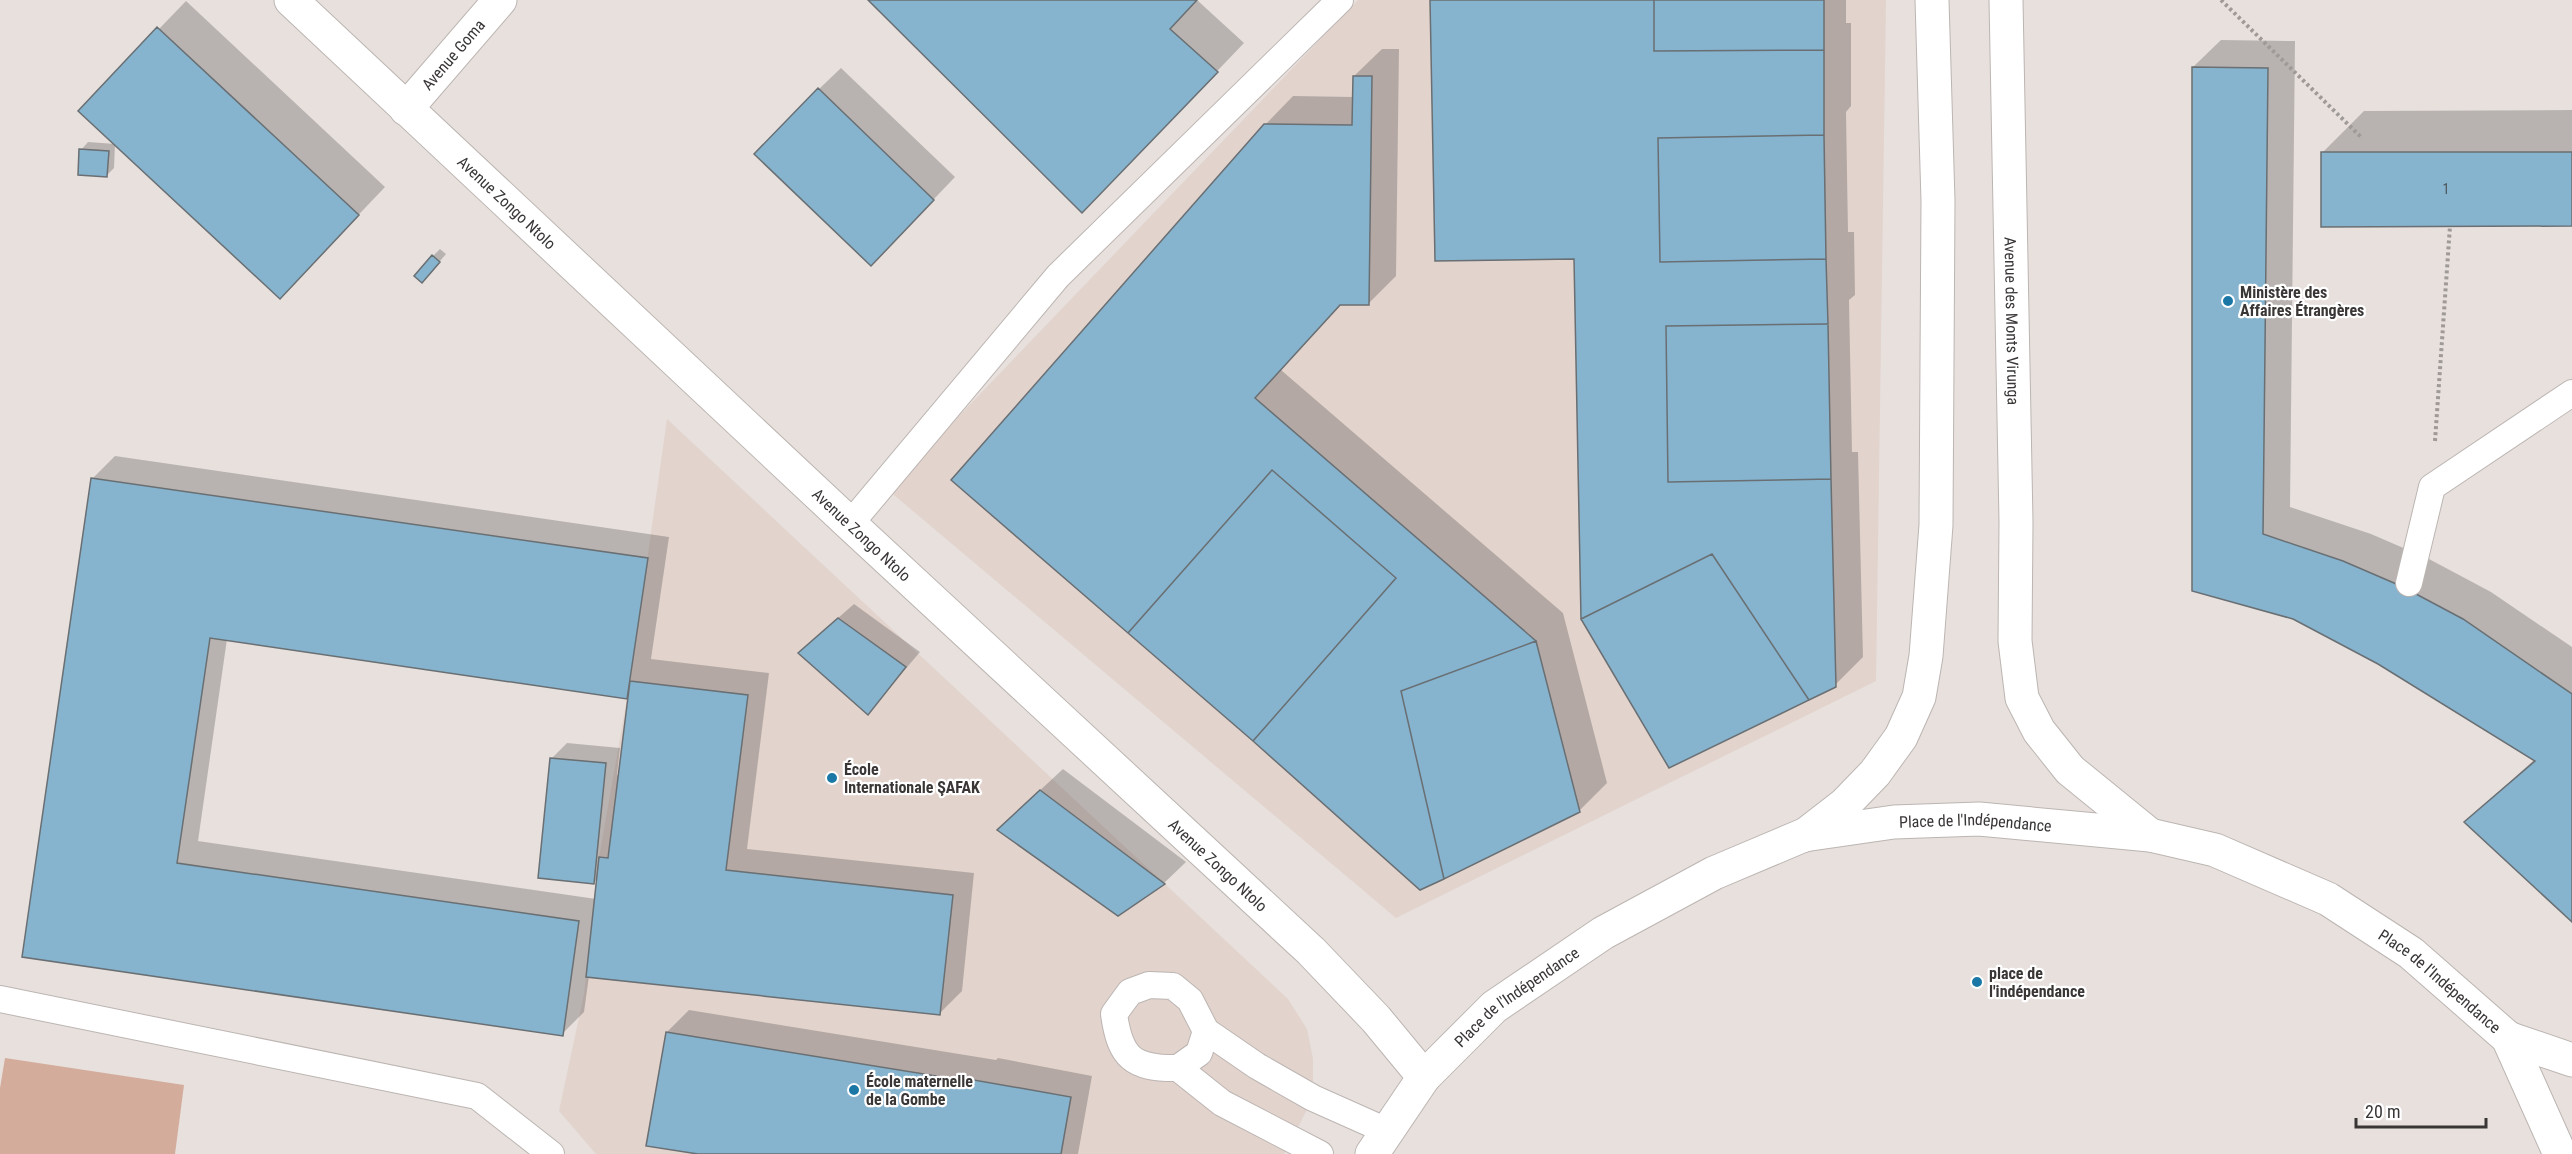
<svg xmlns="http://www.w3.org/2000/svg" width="2572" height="1154" font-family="'Roboto Condensed',sans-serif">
	<rect width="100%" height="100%" fill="#e7e0dd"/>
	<path fill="#e2d3cd" d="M 1358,0 L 1886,0 L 1876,681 L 1396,918 L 888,490 Z
		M 667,419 L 1288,999 L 1307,1029 L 1313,1059 L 1313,1098 L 1284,1154 L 596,1154 L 559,1111 L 584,994 L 599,857 L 630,681 Z"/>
	<path fill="#d4ac9c" d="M 5,1058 L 184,1085 L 175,1154 L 0,1154 L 0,1088 Z"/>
	<path fill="#0003" fill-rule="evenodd" d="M 870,0 L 1197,0 L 1244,43 L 1110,183 Z
		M 1431,0 L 1846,0 L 1846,23 L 1851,23 L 1851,106 L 1846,112 L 1848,232 L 1854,232 L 1855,295 L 1849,300 L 1852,452 L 1858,452 L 1863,657 L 1835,685 L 1576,258 Z
		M 186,1 L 385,187 L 307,269 L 159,29 Z
		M 2221,40 L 2295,41 L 2290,507 L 2371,534 L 2429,559 L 2491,592 L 2572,647 L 2572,920 L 2466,822 L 2535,759 L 2378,663 L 2294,618 L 2193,590 L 2193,67 Z
		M 1382,49 L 1399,49 L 1396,276 L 1368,304 L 1342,304 L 1281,370 L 1563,613 L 1607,783 L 1579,811 L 1253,740 L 953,479 L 1265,125 L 1293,96 L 1354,97 L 1354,76 Z
		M 841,68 L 955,177 L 893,242 L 819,89 Z
		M 2572,110 L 2572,224 L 2322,153 L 2364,111 Z
		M 88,142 L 115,144 L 114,168 L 107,175 L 81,150 Z
		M 440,249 L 446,254 L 429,274 L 433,256 Z
		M 115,456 L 669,537 L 651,659 L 769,673 L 747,849 L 974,873 L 962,991 L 940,1013 L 589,976 L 584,1012 L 562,1034 L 23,956 L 93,478 ZM 227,639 L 630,698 L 620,776 L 617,775 L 620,748 L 567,743 L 552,758 L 593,883 L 598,878 L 596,899 L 198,841 Z
		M 854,604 L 920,652 L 868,713 L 815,638 Z
		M 1063,769 L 1186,862 L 1164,883 L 1118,914 L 1021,808 Z
		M 689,1010 L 996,1060 L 998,1058 L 1092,1076 L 1078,1154 L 707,1154 L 667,1032 Z"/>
	<path fill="#86b3ce" stroke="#696f72" stroke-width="1.5" d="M 868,0 L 1197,0 L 1170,29 L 1218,72 L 1082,213 Z
		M 1430,0 L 1654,0 L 1654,51 L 1824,50 L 1824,135 L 1658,138 L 1660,262 L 1826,259 L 1828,324 L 1666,326 L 1668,482 L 1831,479 L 1836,687 L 1809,700 L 1712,554 L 1581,619 L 1574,259 L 1435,261 Z
		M 1654,0 L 1824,0 L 1824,50 L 1654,51 Z
		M 157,27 L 359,215 L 280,299 L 78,111 Z
		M 2192,67 L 2268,68 L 2263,534 L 2343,561 L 2401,586 L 2463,619 L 2572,694 L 2572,922 L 2464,822 L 2535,761 L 2378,664 L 2293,619 L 2192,591 Z
		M 2192,67 L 2268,68 L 2263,534 L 2343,561 L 2401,586 L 2463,619 L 2572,694 L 2572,922 L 2464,822 L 2535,761 L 2378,664 L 2293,619 L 2192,591 Z
		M 1353,76 L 1372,76 L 1369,305 L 1340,305 L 1255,398 L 1536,641 L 1401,691 L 1444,879 L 1420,890 L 1253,741 L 1396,578 L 1272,470 L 1128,633 L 951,480 L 1264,124 L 1352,125 Z
		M 818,88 L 934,200 L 871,266 L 754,154 Z
		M 1824,135 L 1826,259 L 1660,262 L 1658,138 Z
		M 79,149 L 109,151 L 107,177 L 78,175 Z
		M 2321,152 L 2572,152 L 2572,226 L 2321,227 Z
		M 2321,152 L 2572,152 L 2572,226 L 2321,227 Z
		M 432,255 L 440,262 L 422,283 L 414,276 Z
		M 1828,324 L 1831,479 L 1668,482 L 1666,326 Z
		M 1272,470 L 1396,578 L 1253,741 L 1128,633 Z
		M 91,478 L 648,558 L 627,699 L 210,638 L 177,863 L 579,921 L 563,1036 L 22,957 Z
		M 1712,554 L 1809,700 L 1669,768 L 1581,619 Z
		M 838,618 L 906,667 L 868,715 L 798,653 Z
		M 1536,641 L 1580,812 L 1444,879 L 1401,691 Z
		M 630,681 L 748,695 L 726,870 L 953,895 L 940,1015 L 586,977 L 599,857 L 608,858 Z
		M 550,758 L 606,763 L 594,884 L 538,878 Z
		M 1040,790 L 1165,884 L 1118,916 L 997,830 Z
		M 666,1032 L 973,1082 L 974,1080 L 1071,1097 L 1061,1154 L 698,1154 L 646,1146 Z"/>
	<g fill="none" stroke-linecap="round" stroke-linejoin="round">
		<g stroke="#bcb5b2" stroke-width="28">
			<path id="lane" d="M 850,524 L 1058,276 L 1340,0
				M 2409,583 L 2432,487 L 2572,393
				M 0,999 L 477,1096 L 551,1154
				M 1178,1068 C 1132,1069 1120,1057 1114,1014 L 1130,992 L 1149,985 L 1173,986 L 1190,1000 L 1206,1031
				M 1320,1154 L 1222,1103 L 1178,1068 L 1199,1053 L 1206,1031 L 1257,1066 L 1313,1098 L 1387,1131"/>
		</g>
		<g stroke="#bcb5b2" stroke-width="35">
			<g id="street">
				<path id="s1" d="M 291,0 L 850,524 L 1311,951 L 1376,1019 L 1424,1077"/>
				<path id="s2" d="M 406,109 L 500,0"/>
			</g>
		</g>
		<g stroke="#bcb5b2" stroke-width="35">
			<g id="secondary">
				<path id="s3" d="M 2006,0 L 2016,522 L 2015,641 L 2022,698 L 2039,731 L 2070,770 L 2150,835"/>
				<path d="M 1805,835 L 1845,804 L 1875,773 L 1901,737 L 1919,697 L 1926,656 L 1936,525 L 1938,201 L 1932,0"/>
				<path d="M 2508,1038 L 2572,1060"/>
				<path id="s4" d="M 1372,1154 L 1424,1077 L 1494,1007 L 1603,933 L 1714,873 L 1804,835 L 1894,822 L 1979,819 L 2150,835 L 2215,850 L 2328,899 L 2411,953 L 2508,1038 L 2560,1154"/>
			</g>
		</g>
		<path stroke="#9f9a98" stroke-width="4" stroke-dasharray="3 3" stroke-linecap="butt" d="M 2221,0 L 2362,138
			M 2435,441 L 2450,226"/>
		<use href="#lane" stroke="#fff" stroke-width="26"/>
		<use href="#street" stroke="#fff" stroke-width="33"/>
		<use href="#secondary" stroke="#fff" stroke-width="33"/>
	</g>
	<g fill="#1b78a6" stroke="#fff" stroke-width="2">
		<circle cx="2228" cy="301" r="6"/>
		<circle cx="832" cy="778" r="6"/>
		<circle cx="1977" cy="982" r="6"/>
		<circle cx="854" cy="1090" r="6"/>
	</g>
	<g text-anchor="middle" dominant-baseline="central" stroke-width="4.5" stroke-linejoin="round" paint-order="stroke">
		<g font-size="14" fill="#4c555b">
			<text x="2446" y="189">1</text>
		</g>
		<g font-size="16" fill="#393635" stroke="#fff">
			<text stroke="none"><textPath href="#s2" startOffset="72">Avenue Goma</textPath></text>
			<text stroke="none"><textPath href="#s1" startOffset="296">Avenue Zongo Ntolo</textPath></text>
			<text stroke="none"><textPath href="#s3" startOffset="321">Avenue des Monts Virunga</textPath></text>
			<text stroke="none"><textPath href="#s1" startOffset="782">Avenue Zongo Ntolo</textPath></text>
			<text stroke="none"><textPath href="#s4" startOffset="720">Place de l'Indépendance</textPath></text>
			<text stroke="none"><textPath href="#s1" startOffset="1268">Avenue Zongo Ntolo</textPath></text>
			<text stroke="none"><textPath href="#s4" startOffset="1224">Place de l'Indépendance</textPath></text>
			<text stroke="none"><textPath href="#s4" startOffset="216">Place de l'Indépendance</textPath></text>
		</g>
		<g font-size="16" font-weight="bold" fill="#393635" stroke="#fff" text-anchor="start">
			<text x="2240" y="292">Ministère des<tspan x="2240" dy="18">Affaires Étrangères</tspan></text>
			<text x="844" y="769">École<tspan x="844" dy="18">Internationale ŞAFAK</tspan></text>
			<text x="1989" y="973">place de<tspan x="1989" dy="18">l'indépendance</tspan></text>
			<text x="866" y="1081">École maternelle<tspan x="866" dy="18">de la Gombe</tspan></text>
		</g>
	</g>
	<path d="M2356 1118v9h130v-9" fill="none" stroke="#393635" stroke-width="3"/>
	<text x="2365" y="1118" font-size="18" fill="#393635" stroke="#ffffff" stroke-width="4.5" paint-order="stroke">20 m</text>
</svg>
